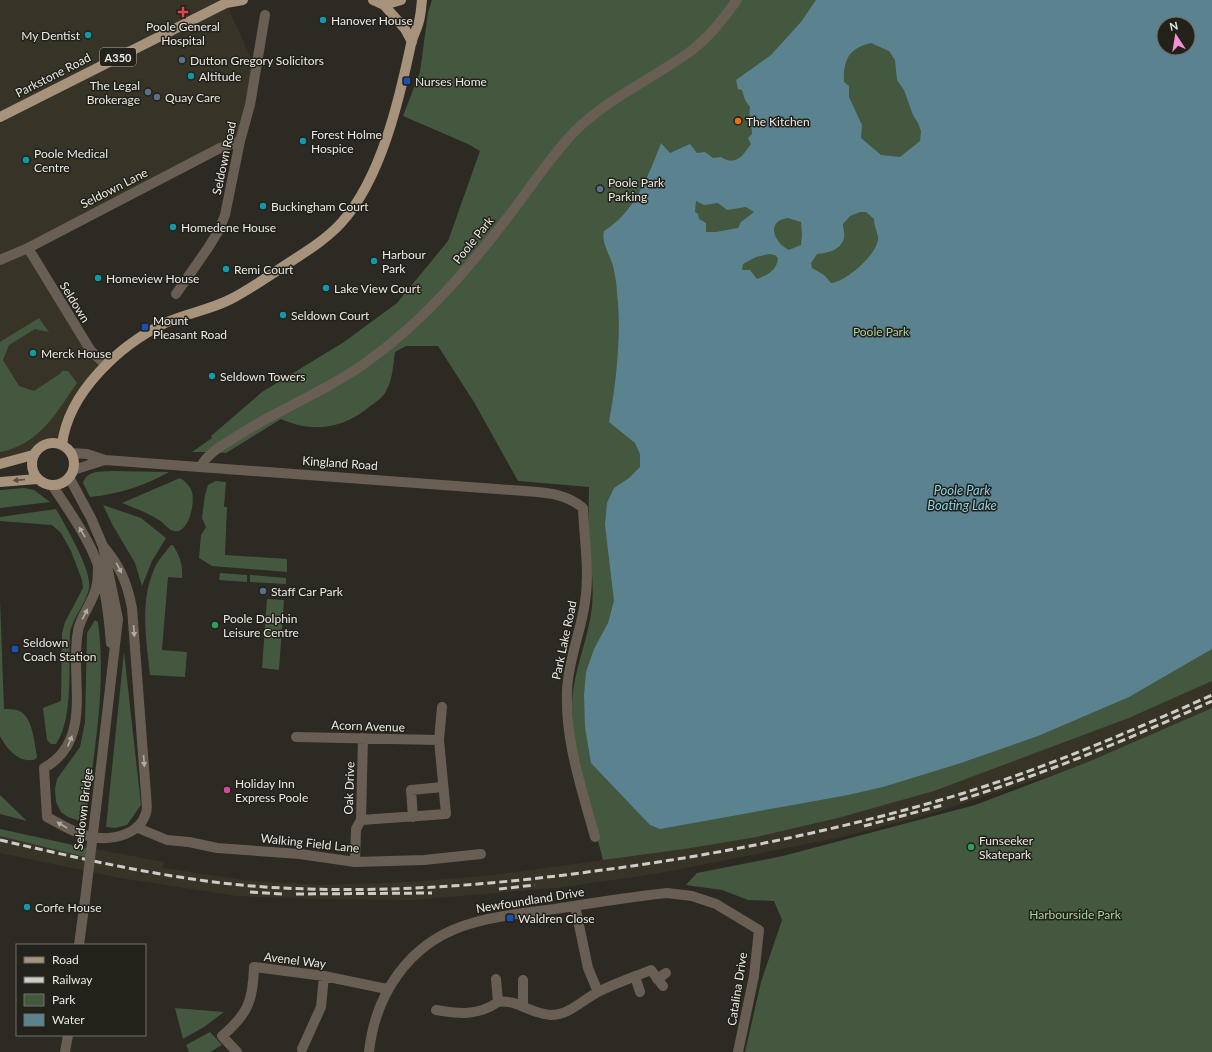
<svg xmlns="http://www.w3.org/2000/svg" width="1212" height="1052" font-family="Lato,sans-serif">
	<rect width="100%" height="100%" fill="#2c2a23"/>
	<path fill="#373427" d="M 0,0 L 228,0 L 226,3 L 257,72 L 240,141 L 28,248 L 106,365 L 80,398 L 62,445 L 51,442 L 44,444 L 35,452 L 0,464 Z
		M 1212,681 L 1212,708 L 1088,763 L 927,815 L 837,838 L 655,874 L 556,888 L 413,900 L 317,899 L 237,896 L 120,878 L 0,853 L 0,829 L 79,846 L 164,862 L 163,868 L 252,881 L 318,885 L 409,882 L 494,875 L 685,849 L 757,837 L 838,818 L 934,791 L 1129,718 Z"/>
	<path fill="#43583f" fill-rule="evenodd" d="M 432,0 L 1212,0 L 1212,681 L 1129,718 L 934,791 L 838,818 L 757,837 L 685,849 L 603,860 C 591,812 573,758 572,708 C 572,675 586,646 591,614 C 595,589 591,563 589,538 C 588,521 589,504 589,487 L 518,481 L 474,402 L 438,346 L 406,346 L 395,352 C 393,365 393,379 386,391 C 383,398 374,403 368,408 C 341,429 312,433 281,419 L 226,453 L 214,452 L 192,452 L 212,438 L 211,436 L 262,392 L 344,342 L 397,303 L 448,241 L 480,151 L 468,144 L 403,116 L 420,72 L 428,12 ZM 1164,24 L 1188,24 L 1188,48 L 1164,48 Z
		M 39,318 L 49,332 L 35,329 L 9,345 L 3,360 L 19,386 L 34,391 L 60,374 L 62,371 L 68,371 L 77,383 C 56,413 39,445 0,452 L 0,342 Z
		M 111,471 L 169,472 C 144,486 119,494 90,497 L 83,483 C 87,470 100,472 111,471 Z
		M 180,478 C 185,481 190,486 192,492 C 195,503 189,534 174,531 C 168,530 164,523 159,520 C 148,513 135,508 122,503 Z
		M 216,481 L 226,482 L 224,507 L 227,507 L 225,555 L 287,559 L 287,572 L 212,566 L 199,558 L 201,535 L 206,527 L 202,518 L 205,495 L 208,485 Z
		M 24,488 L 34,490 L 50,502 L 0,508 L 0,490 Z
		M 103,505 L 141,518 L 166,538 L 152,561 L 142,586 L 135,563 L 112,524 Z
		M 56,509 C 65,525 93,572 89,589 C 85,605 74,616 70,632 C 68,664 74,718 56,744 L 51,744 L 47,740 L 43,708 L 61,701 L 62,633 L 65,622 L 83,588 L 82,580 L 71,551 L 61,533 L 52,525 L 0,521 L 0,517 Z
		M 171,545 L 173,545 C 180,557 183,564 182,578 L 168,577 L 162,650 L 187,652 L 185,677 L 150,675 C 146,638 139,600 156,565 C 160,558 166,551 171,545 Z
		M 220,573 L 247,575 L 247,582 L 219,580 Z
		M 250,575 L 286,578 L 286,584 L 250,582 Z
		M 267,599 L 284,600 L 279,670 L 262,668 Z
		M 0,600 L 4,709 C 8,709 13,709 17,710 C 33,715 34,742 37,756 L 36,759 C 20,765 6,748 0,736 Z
		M 95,620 L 98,622 C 107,688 93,757 85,823 L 68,817 L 61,812 L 56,802 L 55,789 L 57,779 L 80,747 L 85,722 L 87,633 Z
		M 124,652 L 141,805 L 127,825 L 115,828 L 106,827 Z
		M 1212,708 L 1212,1052 L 745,1052 L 761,982 L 782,920 L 774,901 L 748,900 L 722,890 L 686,885 L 697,873 L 783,856 L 975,805 L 1088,762 Z
		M 0,795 L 27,821 L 0,814 Z
		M 0,829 L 91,849 L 90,858 L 0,836 Z
		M 175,1008 L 224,1012 L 204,1027 L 183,1039 Z
		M 210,1032 L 222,1045 L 210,1052 L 189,1052 L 186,1045 Z"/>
	<path fill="#5b828f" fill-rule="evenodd" d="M 816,0 L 1212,0 L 1212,649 L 1129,697 L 1038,736 L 961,763 L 883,787 L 848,795 L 660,829 L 650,825 L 591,763 L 585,727 L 584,695 L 586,672 L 594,649 L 608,623 L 614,601 L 605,525 L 607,503 L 614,488 L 629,478 L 640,467 L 640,454 L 635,443 L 609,422 C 616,384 622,332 617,294 C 617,285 615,275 613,266 C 610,255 601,242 604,231 C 634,213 649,175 661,143 L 670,153 L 690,144 L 697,153 L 705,152 L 713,158 L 721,157 C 736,167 743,155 751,144 L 748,138 L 752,134 C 752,125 748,115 750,107 L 745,100 L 742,90 L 738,89 L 736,80 L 771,55 L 801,22 ZM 1164,24 L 1188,24 L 1188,48 L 1164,48 ZM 871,43 L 889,51 L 895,60 L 897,80 L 904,90 L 913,115 L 918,123 L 921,131 L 920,141 L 900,157 L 881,155 L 861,138 L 862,125 L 849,97 L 849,86 L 844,82 C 843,60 849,48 871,43 ZM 696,201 L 704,205 L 718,203 L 727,210 L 746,207 L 754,212 L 741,222 L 738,228 L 716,232 L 706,232 L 706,223 L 699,219 L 698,214 L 695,212 ZM 860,212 L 866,212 L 874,219 C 874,228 879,234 878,240 C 876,255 846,282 831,283 L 824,275 L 812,268 L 811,263 L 817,254 C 828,253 841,250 844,238 C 845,233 843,229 843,224 L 850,216 ZM 788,218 L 801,222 L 802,235 L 801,245 L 789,250 C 774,243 765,221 788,218 ZM 769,254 L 775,255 L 778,258 C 777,270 768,275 757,279 L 750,270 L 742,270 L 743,264 L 756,257 Z"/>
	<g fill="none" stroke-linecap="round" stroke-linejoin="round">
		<path stroke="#695e54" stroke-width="10" d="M 28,248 L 83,338 L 91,351 L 106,365
			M 0,260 L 28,248 L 220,148 L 240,141
			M 176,294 L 208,248 L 219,230 L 225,215 L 240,141 L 250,105 L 265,15
			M 71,453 L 87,454 L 105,460 L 525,491 C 547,493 565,493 583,508 C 584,539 590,571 585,602 C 581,632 568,660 567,691 C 565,741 582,790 595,837
			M 201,466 C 209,452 223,445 237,436 C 279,409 327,391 368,361 C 424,321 469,268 511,213 C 532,185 551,156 575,131 C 606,100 653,78 688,53 C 708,39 723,19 737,0
			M 73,470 L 105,460
			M 69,477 L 91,518 L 103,546 L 118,619 L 98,792
			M 52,485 C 69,511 89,538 99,568 C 106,592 109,618 111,643
			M 98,567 C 98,576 98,586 94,594 C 90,606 80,618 78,631 C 69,677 95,740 44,768 L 47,817 C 62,825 76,834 92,837 C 113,841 140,834 146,813 C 148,808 146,800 146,794 L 132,608 C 127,582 120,566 103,546
			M 296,737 L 439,740
			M 413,817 L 411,790 L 443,787
			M 361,820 L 446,814 L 439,740 L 442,707
			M 138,828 L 167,840 L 189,842 L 217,848 L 300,854 L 355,862 L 424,860 L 481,854
			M 355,862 L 356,829 L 361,820 L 363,738
			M 575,906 L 588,968 L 598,992
			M 79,945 L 85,900
			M 635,976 L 640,992
			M 496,979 L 498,1002 C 517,999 531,1014 551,1015 C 570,1015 583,999 600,991 C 616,983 634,977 651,970 L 663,986
			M 657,979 L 666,973
			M 523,1006 L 523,980
			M 436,1010 C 459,1014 478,1016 498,1002
			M 302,1049 L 321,1007 L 324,976
			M 65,1052 L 68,1035
			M 237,1052 L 222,1036 C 248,1014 253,1001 254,967 L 324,976 L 387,989
			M 369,1052 C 375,995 408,945 463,926 C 492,916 525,913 555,909 C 592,903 629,897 667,893 L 692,896 L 716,904 L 759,930 L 754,976 L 738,1052"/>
		<path stroke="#a7927c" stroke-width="10" d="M 373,0 L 384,5 L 401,0
			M 384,5 L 405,29 L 412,42
			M 0,117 L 226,3 L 243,0
			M32 464a21 21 0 1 1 42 0a21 21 0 1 1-42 0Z
			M 62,445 C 68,392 120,345 165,323 C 187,313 210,310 231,299 C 248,290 263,280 278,270 C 300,255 324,242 342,222 C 381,178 399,101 411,44 C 413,36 417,29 419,21 C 421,14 421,7 422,0
			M 0,464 L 33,455
			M 0,482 L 37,479"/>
		<path stroke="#cdccc7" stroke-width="3" stroke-dasharray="8 4" stroke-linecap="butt" d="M 960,800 C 1046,773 1130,739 1212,701
			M 864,826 L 943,805
			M 0,840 C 86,860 177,881 265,887 C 375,894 486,886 595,871 C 713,856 830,832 944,799 C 1036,772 1125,734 1212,695
			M 499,889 L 535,885
			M 250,892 L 282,894
			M 296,894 L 432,893"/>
		<path stroke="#695e54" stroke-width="10" d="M 85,900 L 98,792"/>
	</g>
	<defs><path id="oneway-solid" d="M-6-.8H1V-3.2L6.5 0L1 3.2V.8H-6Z"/></defs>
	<use fill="#574e41" href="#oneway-solid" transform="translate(19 480) rotate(175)"/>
	<g fill="#b0aaa3">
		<use href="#oneway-solid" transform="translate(82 532) rotate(-121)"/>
		<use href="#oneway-solid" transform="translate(119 568) rotate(63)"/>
		<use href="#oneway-solid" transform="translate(85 614) rotate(-63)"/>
		<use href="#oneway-solid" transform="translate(134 631) rotate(86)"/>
		<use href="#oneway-solid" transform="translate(70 741) rotate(-68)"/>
		<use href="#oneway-solid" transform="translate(144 761) rotate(86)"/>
		<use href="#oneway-solid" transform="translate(62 825) rotate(-150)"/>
	</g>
	<path fill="#e0444e" stroke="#22211a" stroke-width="1.5" d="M181 6h4v4h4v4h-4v4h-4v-4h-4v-4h4z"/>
	<g fill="#0f9aa8" stroke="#22211a" stroke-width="1.5">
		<circle cx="323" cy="20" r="4"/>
		<circle cx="88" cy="35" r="4"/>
		<circle cx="191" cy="76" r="4"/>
		<circle cx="303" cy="141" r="4"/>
		<circle cx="26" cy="160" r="4"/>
		<circle cx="263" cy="206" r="4"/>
		<circle cx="173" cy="227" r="4"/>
		<circle cx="374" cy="261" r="4"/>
		<circle cx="226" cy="269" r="4"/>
		<circle cx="98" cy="278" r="4"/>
		<circle cx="326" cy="288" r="4"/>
		<circle cx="283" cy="315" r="4"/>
		<circle cx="33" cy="353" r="4"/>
		<circle cx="212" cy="376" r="4"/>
		<circle cx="27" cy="907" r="4"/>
	</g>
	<g fill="#5c6f8a" stroke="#22211a" stroke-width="1.5">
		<circle cx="182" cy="60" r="4"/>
		<circle cx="148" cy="92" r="4"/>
		<circle cx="157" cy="97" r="4"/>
		<circle cx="600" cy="189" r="4"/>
		<circle cx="263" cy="591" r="4"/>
	</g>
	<g fill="#1a4fb4" stroke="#22211a" stroke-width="1.5">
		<rect x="403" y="77" width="8" height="8" rx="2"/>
		<rect x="141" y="323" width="8" height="8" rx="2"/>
		<rect x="11" y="645" width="8" height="8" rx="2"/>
		<rect x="506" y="914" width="8" height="8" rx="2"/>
	</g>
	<circle fill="#e8710a" stroke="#22211a" stroke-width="1.5" cx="738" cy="121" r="4"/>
	<g fill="#2e9e5b" stroke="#22211a" stroke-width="1.5">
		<circle cx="215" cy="625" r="4"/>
		<circle cx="971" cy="847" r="4"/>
	</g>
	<circle fill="#d1479c" stroke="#22211a" stroke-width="1.5" cx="227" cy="790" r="4"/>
	<g text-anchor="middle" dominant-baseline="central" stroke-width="3" stroke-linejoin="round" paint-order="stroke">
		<rect fill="#22211a" stroke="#aeada7" stroke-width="1" x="100" y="48" width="36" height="18" rx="3"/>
		<g font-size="11" font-weight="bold" fill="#eae9e4">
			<text x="118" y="57">A350</text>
		</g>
		<g font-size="12" fill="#eae9e4" stroke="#22211a" text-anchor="start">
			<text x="331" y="20">Hanover House</text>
			<text x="183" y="26" text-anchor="middle">Poole General<tspan x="183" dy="14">Hospital</tspan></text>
			<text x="80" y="35" text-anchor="end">My Dentist</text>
			<text x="190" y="60">Dutton Gregory Solicitors</text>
			<text x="199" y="76">Altitude</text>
			<text x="415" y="81">Nurses Home</text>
			<text x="140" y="85" text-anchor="end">The Legal<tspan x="140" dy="14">Brokerage</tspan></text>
			<text x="165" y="97">Quay Care</text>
			<text x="746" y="121">The Kitchen</text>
			<text x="311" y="134">Forest Holme<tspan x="311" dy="14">Hospice</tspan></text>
			<text x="34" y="153">Poole Medical<tspan x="34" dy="14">Centre</tspan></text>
			<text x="608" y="182">Poole Park<tspan x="608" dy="14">Parking</tspan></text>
			<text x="271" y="206">Buckingham Court</text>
			<text x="181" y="227">Homedene House</text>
			<text x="382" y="254">Harbour<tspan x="382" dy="14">Park</tspan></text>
			<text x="234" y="269">Remi Court</text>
			<text x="106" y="278">Homeview House</text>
			<text x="334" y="288">Lake View Court</text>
			<text x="291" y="315">Seldown Court</text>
			<text x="153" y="320">Mount<tspan x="153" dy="14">Pleasant Road</tspan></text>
			<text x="41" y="353">Merck House</text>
			<text x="220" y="376">Seldown Towers</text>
			<text x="271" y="591">Staff Car Park</text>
			<text x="223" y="618">Poole Dolphin<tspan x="223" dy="14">Leisure Centre</tspan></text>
			<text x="23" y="642">Seldown<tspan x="23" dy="14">Coach Station</tspan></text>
			<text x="235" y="783">Holiday Inn<tspan x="235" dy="14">Express Poole</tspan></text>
			<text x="979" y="840">Funseeker<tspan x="979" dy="14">Skatepark</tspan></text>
			<text x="35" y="907">Corfe House</text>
			<text x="518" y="918">Waldren Close</text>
		</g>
		<g font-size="12" fill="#eae9e4" stroke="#22211a">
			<text transform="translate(53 75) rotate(-27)">Parkstone Road</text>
			<text transform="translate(224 158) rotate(-78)">Seldown Road</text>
			<text transform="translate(114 188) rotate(-27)">Seldown Lane</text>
			<text transform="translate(473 240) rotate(-51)">Poole Park</text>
			<text transform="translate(75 302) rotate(58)">Seldown</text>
			<text transform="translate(340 463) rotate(4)">Kingland Road</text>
			<text transform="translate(564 640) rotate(-78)">Park Lake Road</text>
			<text transform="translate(368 726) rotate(2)">Acorn Avenue</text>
			<text transform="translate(349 788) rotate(-88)">Oak Drive</text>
			<text transform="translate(83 809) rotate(-83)">Seldown Bridge</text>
			<text transform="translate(310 843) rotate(6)">Walking Field Lane</text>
			<text transform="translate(530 900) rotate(-9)">Newfoundland Drive</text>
			<text transform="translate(295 960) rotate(7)">Avenel Way</text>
			<text transform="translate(737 989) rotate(-81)">Catalina Drive</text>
		</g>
		<g font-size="12" fill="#a9d1a1" stroke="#22211a">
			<text x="881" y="331">Poole Park</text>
			<text x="1075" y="914">Harbourside Park</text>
		</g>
		<g font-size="13" font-style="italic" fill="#89cfe7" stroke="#22211a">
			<text x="962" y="490">Poole Park<tspan x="962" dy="15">Boating Lake</tspan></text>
		</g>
	</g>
	<rect x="16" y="944" width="130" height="92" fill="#22211a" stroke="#72716b"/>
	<rect x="24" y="957" width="20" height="6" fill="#a7927c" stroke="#72716b"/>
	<text x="52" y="964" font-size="12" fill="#eae9e4">Road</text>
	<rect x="24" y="977" width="20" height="6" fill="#cdccc7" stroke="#72716b"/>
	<text x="52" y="984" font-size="12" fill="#eae9e4">Railway</text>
	<rect x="24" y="994" width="20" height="12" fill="#43583f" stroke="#72716b"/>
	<text x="52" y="1004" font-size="12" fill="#eae9e4">Park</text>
	<rect x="24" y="1014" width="20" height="12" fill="#5b828f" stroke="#72716b"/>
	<text x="52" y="1024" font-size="12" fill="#eae9e4">Water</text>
	<g transform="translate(1176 36) rotate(348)"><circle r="19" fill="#22211a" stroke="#72716b"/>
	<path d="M0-3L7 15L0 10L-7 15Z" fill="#f591d2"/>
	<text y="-6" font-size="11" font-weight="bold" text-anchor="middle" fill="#eae9e4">N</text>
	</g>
</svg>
